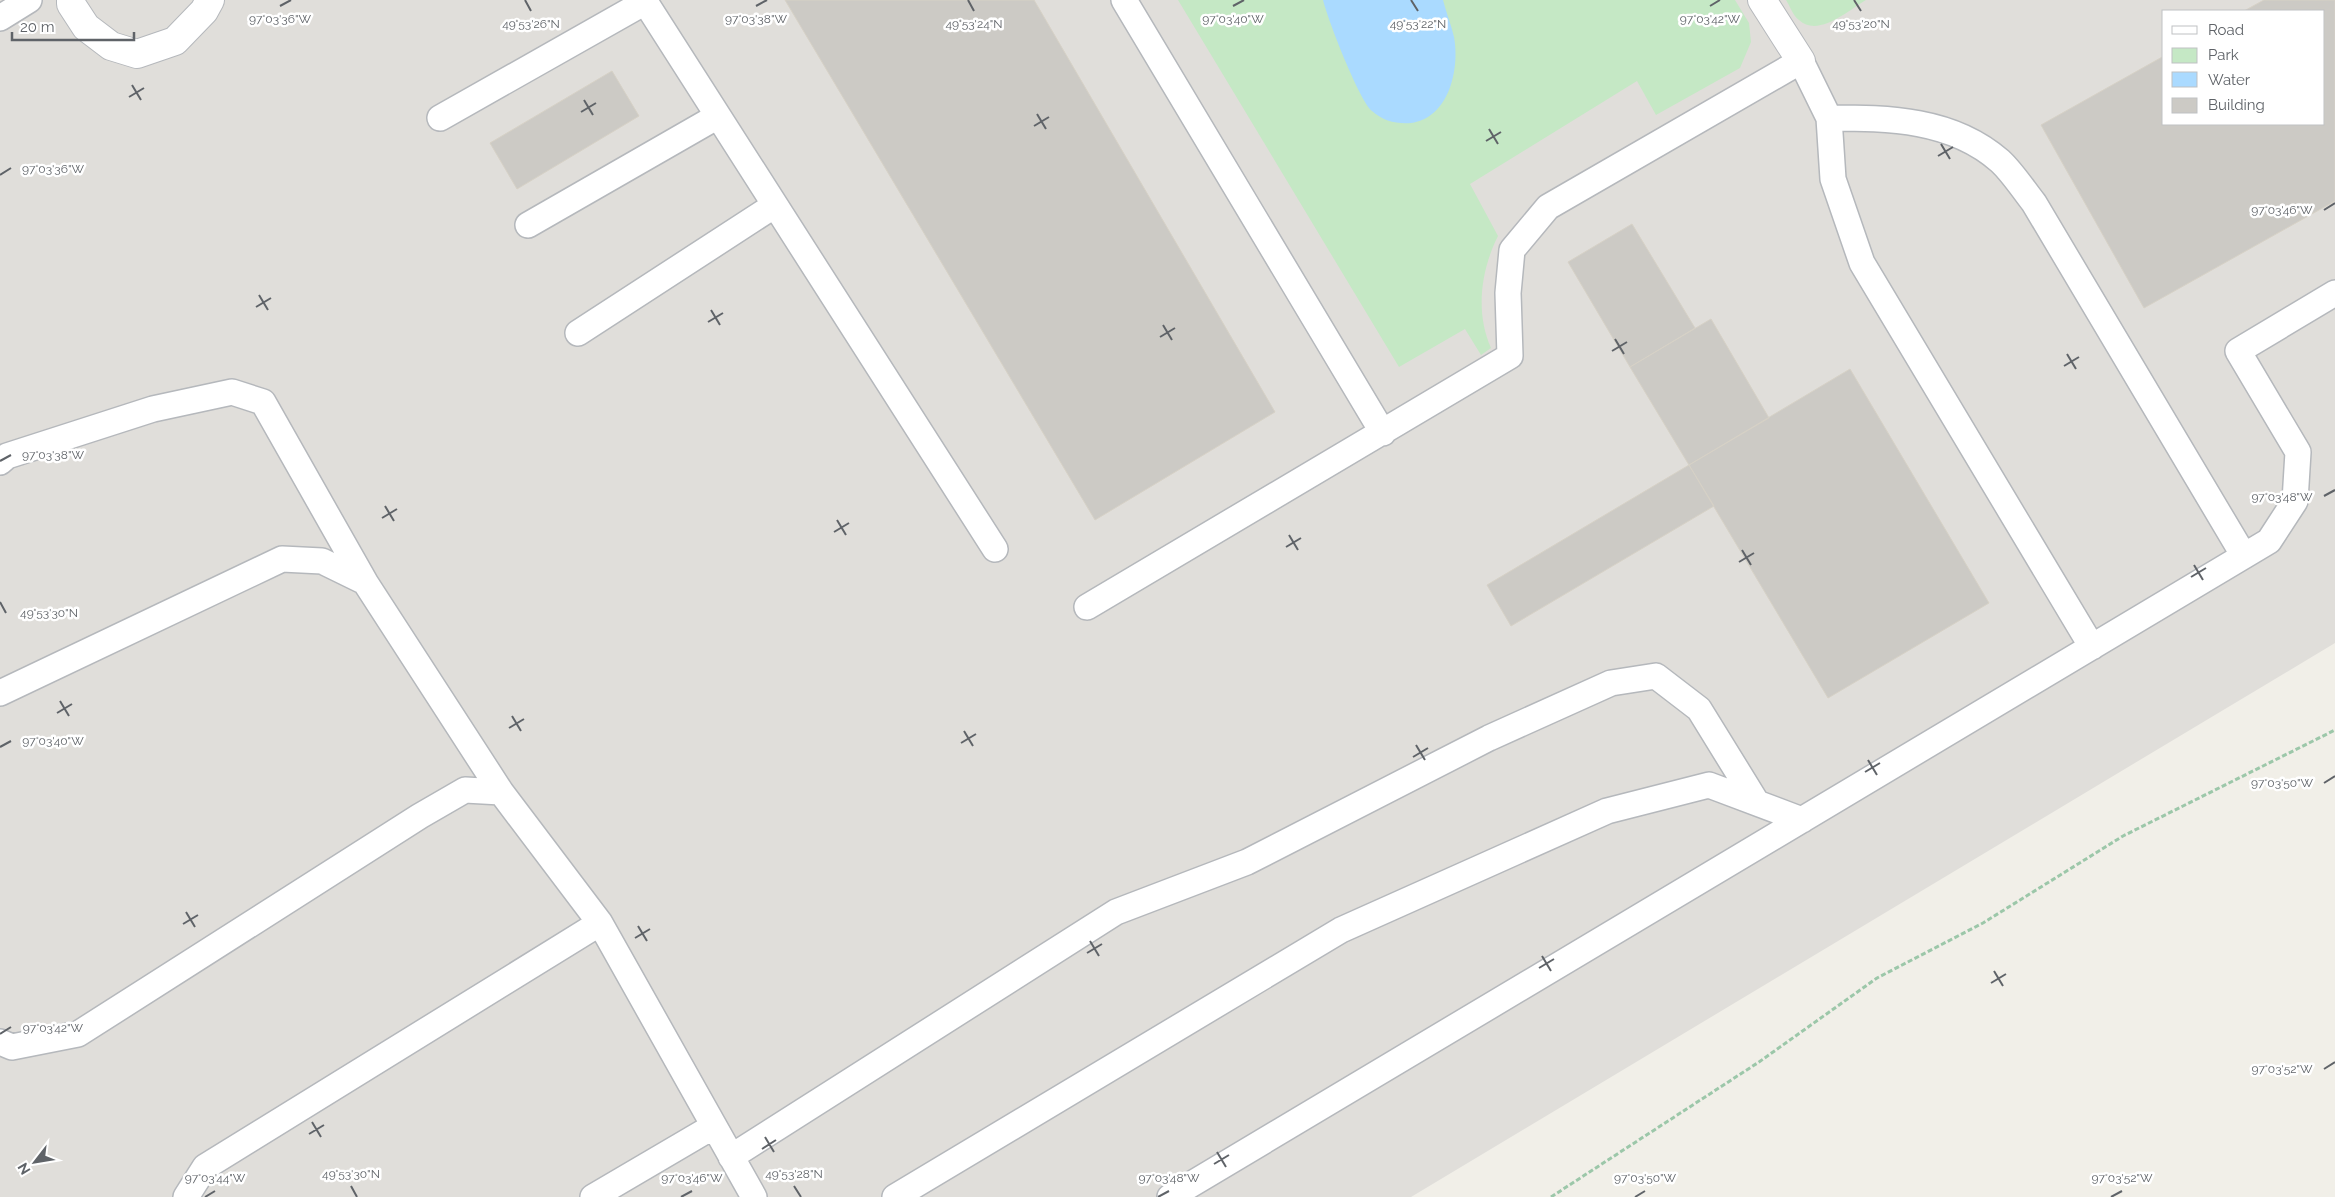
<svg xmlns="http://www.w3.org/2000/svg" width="2335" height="1197" font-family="Raleway,sans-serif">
	<rect width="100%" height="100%" fill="#f1efe8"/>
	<path fill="#e0deda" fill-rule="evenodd" d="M 0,0 L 2335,0 L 2335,643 L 1411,1197 L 0,1197 ZM 2164,11 L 2324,11 L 2324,124 L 2164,124 Z"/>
	<path fill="#c5e8c5" d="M 1178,0 L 1735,0 L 1749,23 L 1751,42 L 1740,68 L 1656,115 L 1637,81 L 1470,184 L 1498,236 C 1481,270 1475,312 1491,348 L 1481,355 L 1465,329 L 1399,367 Z
		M 1786,0 L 1866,0 C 1849,10 1818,38 1799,20 C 1793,16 1790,6 1786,0 Z"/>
	<path fill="#aadaff" d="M 1323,0 L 1443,0 C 1446,12 1451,24 1454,37 C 1460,69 1449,118 1411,123 C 1396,124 1383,121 1372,111 C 1359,100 1328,20 1323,0 Z"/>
	<path fill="#cccac5" stroke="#d6d1c6" d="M 785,0 L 1034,0 L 1275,412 L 1095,520 Z
		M 2264,0 L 2335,0 L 2335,201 L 2144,308 L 2041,125 L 2164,56 L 2164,124 L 2324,124 L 2324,11 L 2244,11 Z
		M 612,71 L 639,116 L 517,189 L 490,143 Z
		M 1632,224 L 1695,328 L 1630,367 L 1568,262 Z
		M 1711,319 L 1769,418 L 1689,465 L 1630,367 Z
		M 1850,369 L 1989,603 L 1828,698 L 1689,465 Z
		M 1689,465 L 1714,506 L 1511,626 L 1487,585 Z"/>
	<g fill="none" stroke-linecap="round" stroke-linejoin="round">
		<g stroke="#b5b8bc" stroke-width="28">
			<path id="lane" d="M 644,0 L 995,549
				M 1124,0 L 1383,433
				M 0,18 L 29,0
				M 440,118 L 645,2
				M 1829,118 C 1889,118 1952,119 2000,161 C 2012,172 2023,189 2034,203 L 2244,556
				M 528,225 L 718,116
				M 578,333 L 775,205
				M 0,462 L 7,456 L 153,409 L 232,392 L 263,402 L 365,582
				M 1087,607 L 1510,356 L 1508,293 L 1512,250 L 1548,207 L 1801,61 L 1829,118 L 1833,179 L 1862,263 L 2092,647
				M 0,693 L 282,559 L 322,561 L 365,582 L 501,792 L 600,923 L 754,1197
				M 0,1042 L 12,1047 L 78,1034 L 420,816 L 465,790 L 501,792
				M 731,1157 L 1116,912 L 1247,862 L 1489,738 L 1611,683 L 1656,676 L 1699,709 L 1757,803
				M 186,1197 L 205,1167 L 600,923
				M 593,1197 L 714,1126
				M 895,1197 L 1341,930 L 1607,811 L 1709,785 L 1802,820
				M 1170,1197 L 2269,541 L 2295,501 L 2298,452 L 2238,351 L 2335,293"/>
		</g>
		<g stroke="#b5b8bc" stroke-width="30">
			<path id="street" d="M 71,0 L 71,4 L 86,27 L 111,46 L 137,54 L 175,41 L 204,11 L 210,0
				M 1762,0 L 1801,61"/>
		</g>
		<path stroke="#9cc7a9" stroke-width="3" stroke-dasharray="5 2.5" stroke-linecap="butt" d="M 1551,1197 L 1759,1062 L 1877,978 L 1983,923 L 2123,836 L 2335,730"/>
		<use href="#lane" stroke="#fff" stroke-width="25"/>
		<use href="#street" stroke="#fff" stroke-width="28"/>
	</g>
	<path fill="none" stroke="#5f6368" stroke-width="2" d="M 525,0 L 531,11M 968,0 L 974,11M 1411,0 L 1418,11M 1854,0 L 1861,11M 280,6 L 291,0M 756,6 L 767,0M 1233,6 L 1244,0M 1710,6 L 1720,0M 132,85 L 141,100M 129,97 L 144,88M 584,100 L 593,115M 581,112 L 596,103M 1037,114 L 1046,129M 1034,126 L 1049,117M 1489,129 L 1498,144M 1486,141 L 1501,132M 1941,144 L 1950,159M 1938,156 L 1953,147M 0,175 L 11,168M 2324,210 L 2335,203M 259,295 L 268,310M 256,307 L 271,298M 711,310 L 720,325M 708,322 L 723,313M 1163,325 L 1172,340M 1160,337 L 1175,328M 1615,339 L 1624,354M 1612,351 L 1627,342M 2067,354 L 2076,369M 2064,366 L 2079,357M 0,461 L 11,455M 2324,496 L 2335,490M 385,506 L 394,521M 382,518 L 397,509M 837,520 L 846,535M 834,532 L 849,523M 1289,535 L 1298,550M 1286,547 L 1301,538M 1742,550 L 1751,565M 1739,562 L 1754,553M 2194,565 L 2203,580M 2191,577 L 2206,568M 0,602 L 6,613M 60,701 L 69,716M 57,713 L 72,704M 512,716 L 521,731M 509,728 L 524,719M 964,731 L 973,746M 961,743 L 976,734M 1416,745 L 1425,760M 0,747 L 11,741M 1413,757 L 1428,748M 1868,760 L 1877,775M 1865,772 L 1880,763M 2324,783 L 2335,776M 186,912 L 195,927M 183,924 L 198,915M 638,926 L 647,941M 635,938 L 650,929M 1090,941 L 1099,956M 1087,953 L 1102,944M 1542,956 L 1551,971M 1539,968 L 1554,959M 1994,971 L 2003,986M 1991,983 L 2006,974M 0,1034 L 11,1027M 2324,1069 L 2335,1062M 312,1122 L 321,1137M 309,1134 L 324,1125M 765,1137 L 774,1152M 762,1149 L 776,1140M 1217,1152 L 1226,1167M 1214,1164 L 1229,1155M 351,1186 L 357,1197M 794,1186 L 801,1197M 205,1197 L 215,1191M 681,1197 L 692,1191M 1158,1197 L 1169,1191M 1635,1197 L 1645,1191M 2111,1197 L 2122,1191"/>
	<g font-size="12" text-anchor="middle" fill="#5f6368" stroke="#fff" stroke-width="5" stroke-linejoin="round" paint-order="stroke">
		<text x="280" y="23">97°03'36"W</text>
		<text x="756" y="23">97°03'38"W</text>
		<text x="1233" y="23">97°03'40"W</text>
		<text x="1710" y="23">97°03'42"W</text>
		<text x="531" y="28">49°53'26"N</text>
		<text x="974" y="28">49°53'24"N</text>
		<text x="1418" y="28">49°53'22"N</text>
		<text x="1861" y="28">49°53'20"N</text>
		<text x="53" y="173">97°03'36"W</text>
		<text x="2282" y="214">97°03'46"W</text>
		<text x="53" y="459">97°03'38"W</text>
		<text x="2282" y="501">97°03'48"W</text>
		<text x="49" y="617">49°53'30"N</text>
		<text x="53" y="745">97°03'40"W</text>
		<text x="2282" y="787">97°03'50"W</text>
		<text x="53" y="1032">97°03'42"W</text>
		<text x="2282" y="1073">97°03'52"W</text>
		<text x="351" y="1178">49°53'30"N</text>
		<text x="794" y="1178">49°53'28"N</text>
		<text x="215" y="1182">97°03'44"W</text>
		<text x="692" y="1182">97°03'46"W</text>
		<text x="1169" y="1182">97°03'48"W</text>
		<text x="1645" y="1182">97°03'50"W</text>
		<text x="2122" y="1182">97°03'52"W</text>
	</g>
	<rect x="2162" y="10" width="162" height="115" fill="#ffffff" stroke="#bfc1c3"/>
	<rect x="2172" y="26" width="25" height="8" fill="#ffffff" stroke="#bfc1c3"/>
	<text x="2208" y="35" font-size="15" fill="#5f6368">Road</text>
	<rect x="2172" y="48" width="25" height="15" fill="#c5e8c5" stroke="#bfc1c3"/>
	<text x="2208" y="60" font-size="15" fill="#5f6368">Park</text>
	<rect x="2172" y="72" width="25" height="15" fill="#aadaff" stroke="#bfc1c3"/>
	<text x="2208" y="85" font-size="15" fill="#5f6368">Water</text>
	<rect x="2172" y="98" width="25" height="15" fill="#cccac5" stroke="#bfc1c3"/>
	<text x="2208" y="110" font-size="15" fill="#5f6368">Building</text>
	<g transform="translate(35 1162) rotate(239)" stroke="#ffffff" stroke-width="4" paint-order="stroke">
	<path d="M0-4L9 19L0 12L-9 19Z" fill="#5f6368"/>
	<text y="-8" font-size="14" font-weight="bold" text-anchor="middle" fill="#5f6368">N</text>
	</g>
	<path d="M12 32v8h122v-8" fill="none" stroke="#5f6368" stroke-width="2.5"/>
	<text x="20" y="32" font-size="15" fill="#5f6368" stroke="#ffffff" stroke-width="4" paint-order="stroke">20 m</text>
</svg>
